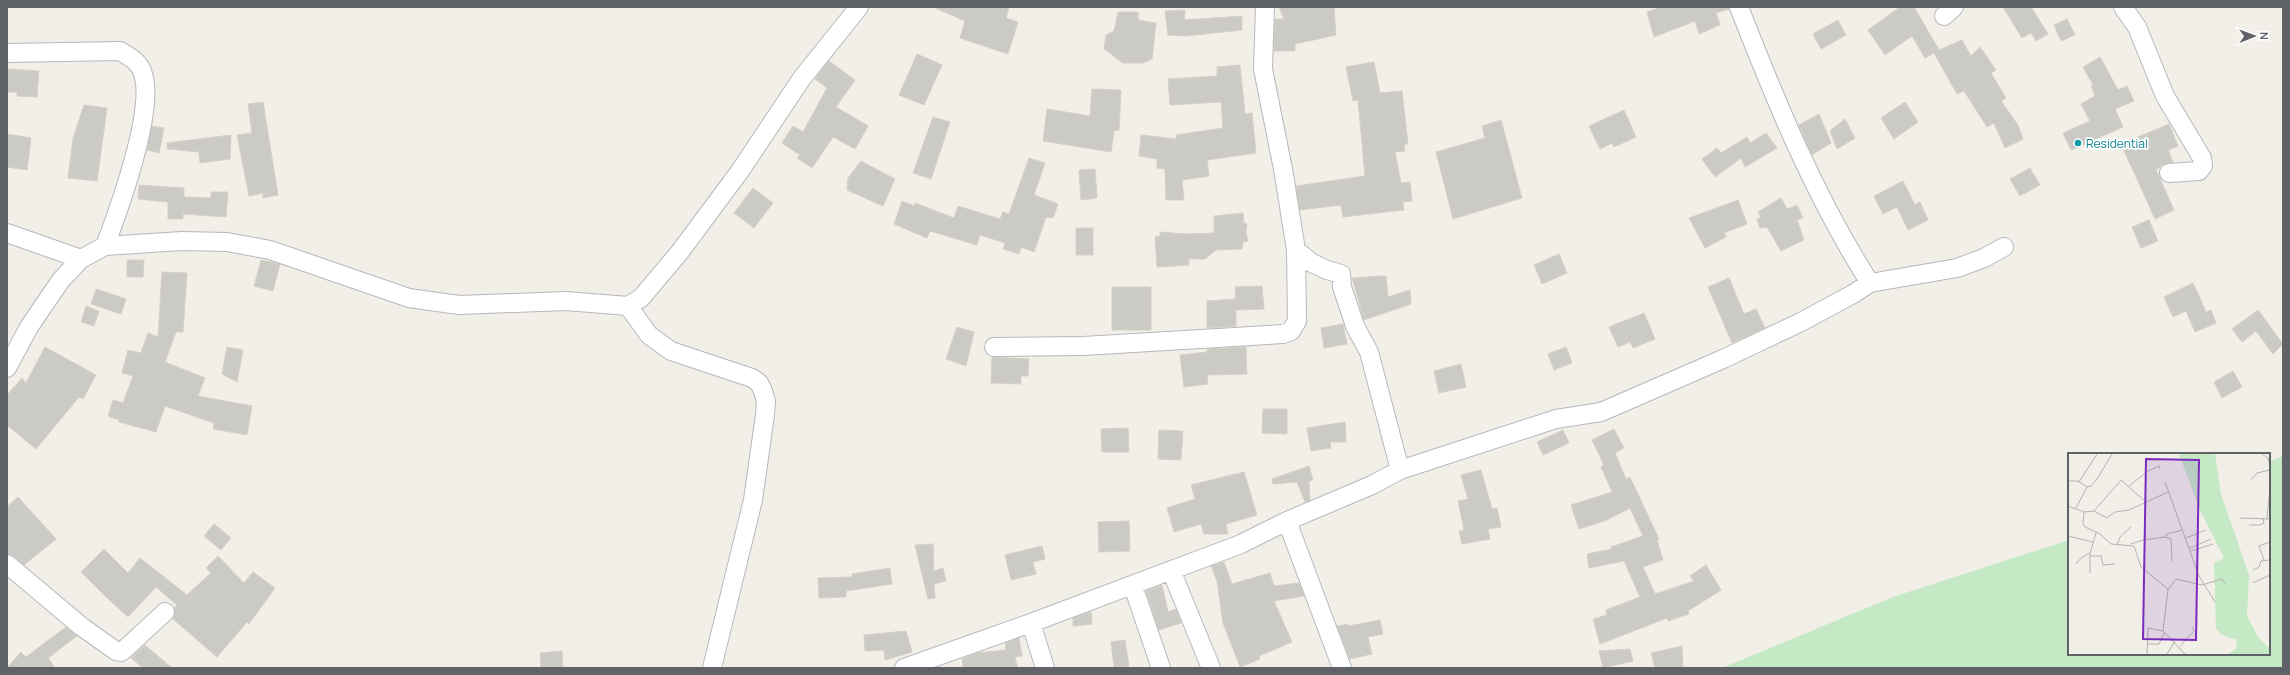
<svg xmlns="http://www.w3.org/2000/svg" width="2290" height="675" font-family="Manrope,sans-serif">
	<rect width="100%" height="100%" fill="#f1efe8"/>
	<path fill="#c5e8c5" d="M 2283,456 L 2283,668 L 1722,668 L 1893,597 L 2069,540 L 2069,654 L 2269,654 L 2269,462 Z"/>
	<path fill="#cccac5" stroke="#d6d1c6" d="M 933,7 L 1009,7 L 1006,18 L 1018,22 L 1008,54 L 960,38 L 965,21 Z
		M 1279,7 L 1334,7 L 1336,35 L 1295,44 L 1295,51 L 1274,51 L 1275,19 L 1284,19 Z
		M 1662,7 L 1729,7 L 1729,9 L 1716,13 L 1720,25 L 1699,34 L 1695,21 L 1654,37 L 1647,12 Z
		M 1900,7 L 1914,7 L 1939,50 L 1962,40 L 1971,56 L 1980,47 L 1996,70 L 1991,73 L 2006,98 L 2001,101 L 2018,125 L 2023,139 L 2005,148 L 1994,123 L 1987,127 L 1964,91 L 1957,94 L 1934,53 L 1925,58 L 1912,36 L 1885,55 L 1868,30 Z
		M 2003,7 L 2031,7 L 2048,34 L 2036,41 L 2031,33 L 2022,38 Z
		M 1185,10 L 1184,20 L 1242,16 L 1242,30 L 1186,36 L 1168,35 L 1165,11 Z
		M 1118,12 L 1138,12 L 1138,20 L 1156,23 L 1152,59 L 1143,63 L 1123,63 L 1104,49 L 1106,35 L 1114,31 Z
		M 2067,19 L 2075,35 L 2061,41 L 2054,25 Z
		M 1838,20 L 1846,35 L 1821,49 L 1813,34 Z
		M 917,54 L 942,65 L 924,105 L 899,95 Z
		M 2100,57 L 2118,90 L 2127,86 L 2134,101 L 2115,109 L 2123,127 L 2071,150 L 2063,133 L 2090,121 L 2081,104 L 2095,96 L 2091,86 L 2093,85 L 2083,67 Z
		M 829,61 L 855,80 L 836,107 L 868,126 L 855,149 L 833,137 L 812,168 L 797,158 L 800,155 L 782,143 L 793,126 L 803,132 L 827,88 L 815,79 Z
		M 1374,62 L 1380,93 L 1402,91 L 1408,144 L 1404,145 L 1405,151 L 1395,152 L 1401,183 L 1410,182 L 1412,201 L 1403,202 L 1404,210 L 1343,217 L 1341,205 L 1300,210 L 1296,186 L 1365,176 L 1358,100 L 1353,101 L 1346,67 Z
		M 1240,65 L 1245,114 L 1252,113 L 1256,153 L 1207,160 L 1209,176 L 1182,180 L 1184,200 L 1166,200 L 1165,169 L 1157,168 L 1157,159 L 1139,156 L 1141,135 L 1177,139 L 1176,135 L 1223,128 L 1221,102 L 1170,105 L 1168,79 L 1217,76 L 1217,67 Z
		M 7,69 L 39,71 L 37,97 L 17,96 L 17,92 L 7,92 Z
		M 1092,89 L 1121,90 L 1119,130 L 1114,131 L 1111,152 L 1043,141 L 1047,109 L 1090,116 Z
		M 263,102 L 278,195 L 263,198 L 263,193 L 249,196 L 237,135 L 252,133 L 248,104 Z
		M 1905,102 L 1918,122 L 1894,139 L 1881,118 Z
		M 84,105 L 107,108 L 97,181 L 68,178 L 73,138 Z
		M 1624,110 L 1636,137 L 1614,147 L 1612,143 L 1600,149 L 1589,126 Z
		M 1819,114 L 1831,143 L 1812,155 L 1799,125 Z
		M 933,117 L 950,122 L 931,179 L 913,173 Z
		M 1845,119 L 1855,138 L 1837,149 L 1830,131 Z
		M 1501,120 L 1522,198 L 1453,219 L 1436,152 L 1485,138 L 1482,126 Z
		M 2169,124 L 2178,146 L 2168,150 L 2173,162 L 2164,164 L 2156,170 L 2174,210 L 2155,219 L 2121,144 Z
		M 152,126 L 164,128 L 159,153 L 147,150 Z
		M 1766,133 L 1777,148 L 1745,167 L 1741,158 L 1715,177 L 1702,159 L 1717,148 L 1721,153 L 1747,137 L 1750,143 Z
		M 7,134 L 31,138 L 27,170 L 7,167 Z
		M 231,135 L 230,159 L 200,163 L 199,152 L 167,149 L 167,143 Z
		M 1029,158 L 1045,163 L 1034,195 L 1058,204 L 1053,218 L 1046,217 L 1034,252 L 1021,247 L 1019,254 L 1003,249 L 1005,243 L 980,235 L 977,245 L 930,231 L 927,238 L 894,224 L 902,201 L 914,206 L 915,203 L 954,218 L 958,206 L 1000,219 L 1003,212 L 1009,214 Z
		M 861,161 L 895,179 L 883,206 L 847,190 L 848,178 Z
		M 2030,168 L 2040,185 L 2020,196 L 2010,179 Z
		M 1095,169 L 1097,198 L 1081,200 L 1079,170 Z
		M 1903,181 L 1915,205 L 1920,202 L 1928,220 L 1908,230 L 1897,207 L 1883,214 L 1874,196 Z
		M 139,185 L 184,188 L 184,197 L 211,198 L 211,192 L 228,192 L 226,217 L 183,214 L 183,219 L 168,219 L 168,202 L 138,199 Z
		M 753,188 L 773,203 L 754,228 L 734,213 Z
		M 1781,198 L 1787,209 L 1797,205 L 1803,218 L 1797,220 L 1804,240 L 1781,251 L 1767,227 L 1760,228 L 1757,219 L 1761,217 L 1758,212 Z
		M 1738,200 L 1747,224 L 1724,233 L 1726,237 L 1705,248 L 1689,218 Z
		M 1243,213 L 1244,223 L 1247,224 L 1246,233 L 1248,241 L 1243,242 L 1242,249 L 1216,250 L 1205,259 L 1189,259 L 1189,265 L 1157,267 L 1155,237 L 1160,236 L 1160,232 L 1187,234 L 1214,233 L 1214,216 Z
		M 2149,220 L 2158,241 L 2141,248 L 2132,227 Z
		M 1076,228 L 1093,228 L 1093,255 L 1076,255 Z
		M 1559,254 L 1567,273 L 1542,284 L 1534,265 Z
		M 127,260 L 144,260 L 143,277 L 127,277 Z
		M 261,260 L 280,264 L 273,291 L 254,286 Z
		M 162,272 L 187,273 L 183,332 L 176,332 L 165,362 L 205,378 L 198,396 L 252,406 L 247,435 L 213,429 L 214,423 L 165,406 L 156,432 L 119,422 L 119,420 L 108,416 L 113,400 L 123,403 L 133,376 L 122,373 L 128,350 L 141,353 L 148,333 L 158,337 Z
		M 1380,276 L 1386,276 L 1388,297 L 1410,290 L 1411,304 L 1364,320 L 1352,278 Z
		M 1729,278 L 1744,314 L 1756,309 L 1765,328 L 1732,343 L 1708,287 Z
		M 2193,283 L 2206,312 L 2211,310 L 2216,323 L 2195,332 L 2186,311 L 2173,317 L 2164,297 Z
		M 1262,286 L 1264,309 L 1236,310 L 1236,326 L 1207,328 L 1207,301 L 1236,299 L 1235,287 Z
		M 1112,287 L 1151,287 L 1151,330 L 1112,330 Z
		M 96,289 L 126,299 L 121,314 L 91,304 Z
		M 86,306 L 99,311 L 94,326 L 81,322 Z
		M 2258,310 L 2283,344 L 2273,354 L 2256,331 L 2242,342 L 2232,329 Z
		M 1644,313 L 1655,339 L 1633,348 L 1630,342 L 1618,347 L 1609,327 Z
		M 1343,324 L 1347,344 L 1324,348 L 1321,328 Z
		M 957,327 L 974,332 L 966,366 L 946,359 Z
		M 45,347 L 96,375 L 83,399 L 79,397 L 36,449 L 7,425 L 7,395 L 22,378 L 26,383 Z
		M 227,347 L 243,350 L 237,382 L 222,374 Z
		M 1246,347 L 1247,374 L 1207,375 L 1208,384 L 1184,387 L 1180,355 L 1207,352 L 1207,349 Z
		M 1566,347 L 1572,363 L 1554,370 L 1548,354 Z
		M 992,357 L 1029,359 L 1028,376 L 1021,376 L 1021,384 L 991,383 Z
		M 1461,364 L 1466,387 L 1439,393 L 1434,371 Z
		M 2233,371 L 2242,387 L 2222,398 L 2214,382 Z
		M 1263,409 L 1287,409 L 1287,434 L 1262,433 Z
		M 1345,422 L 1346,442 L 1330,442 L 1331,448 L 1311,451 L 1307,428 Z
		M 1128,428 L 1129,452 L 1102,452 L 1101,429 Z
		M 1614,429 L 1624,448 L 1615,453 L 1626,479 L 1630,477 L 1659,539 L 1657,540 L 1663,560 L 1643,567 L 1655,594 L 1694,581 L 1690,576 L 1706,565 L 1721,590 L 1688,611 L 1689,614 L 1668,621 L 1667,618 L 1600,644 L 1593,619 L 1607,615 L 1606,610 L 1640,597 L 1624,561 L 1589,568 L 1587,554 L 1612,549 L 1611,547 L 1643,536 L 1630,508 L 1607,520 L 1579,529 L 1571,505 L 1612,492 L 1601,467 L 1604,465 L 1592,440 Z
		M 1159,430 L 1183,431 L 1181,460 L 1158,459 Z
		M 1563,430 L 1569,443 L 1543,455 L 1537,442 Z
		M 1309,466 L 1313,480 L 1309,481 L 1310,500 L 1305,502 L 1297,482 L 1273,484 L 1272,479 Z
		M 1481,470 L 1492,509 L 1497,508 L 1501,527 L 1488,529 L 1490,539 L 1462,544 L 1459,531 L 1464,530 L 1458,501 L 1468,499 L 1461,475 Z
		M 1244,472 L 1257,515 L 1226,524 L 1228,534 L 1204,534 L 1201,524 L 1174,532 L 1167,508 L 1195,499 L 1191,485 Z
		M 18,497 L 56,539 L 24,565 L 14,556 L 7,554 L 7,507 Z
		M 1129,521 L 1130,551 L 1099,552 L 1098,522 Z
		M 214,524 L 231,538 L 221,550 L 204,536 Z
		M 933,544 L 934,571 L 943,568 L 946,581 L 934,584 L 935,598 L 928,599 L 915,545 Z
		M 1042,546 L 1045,559 L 1033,562 L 1036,574 L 1011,580 L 1005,555 Z
		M 104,549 L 128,573 L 140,558 L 187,595 L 211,573 L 206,568 L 218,556 L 244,583 L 253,572 L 275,588 L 249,624 L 247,622 L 217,657 L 173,619 L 175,615 L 174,608 L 177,605 L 156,587 L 128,617 L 104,595 L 81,572 Z
		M 1224,562 L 1232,584 L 1270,573 L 1274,586 L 1299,583 L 1304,596 L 1274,601 L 1292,642 L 1259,656 L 1260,659 L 1240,667 L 1223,623 L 1217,581 L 1211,566 Z
		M 890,568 L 892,584 L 846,591 L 846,597 L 819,598 L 818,578 L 852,577 L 852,574 Z
		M 1162,585 L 1168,612 L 1176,609 L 1181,623 L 1159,630 L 1146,591 Z
		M 1091,612 L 1092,624 L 1073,626 L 1073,618 Z
		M 1380,620 L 1383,634 L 1368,637 L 1372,654 L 1350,659 L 1337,626 L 1348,624 L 1349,626 Z
		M 66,627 L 77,636 L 48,658 L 55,668 L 7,668 L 21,652 L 26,657 Z
		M 906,631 L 912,652 L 885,660 L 884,650 L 865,651 L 864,635 Z
		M 1019,638 L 1022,656 L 1015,657 L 1018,668 L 963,668 L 962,659 L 977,653 L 1006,650 L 1005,643 Z
		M 1125,640 L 1129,666 L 1114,668 L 1111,642 Z
		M 145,645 L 172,668 L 143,668 L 131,658 Z
		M 1682,646 L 1683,668 L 1655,668 L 1651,653 Z
		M 1630,649 L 1633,661 L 1603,668 L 1599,651 Z
		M 562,651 L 563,668 L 541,668 L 540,653 Z"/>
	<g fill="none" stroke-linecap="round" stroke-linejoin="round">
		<g stroke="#b5b8bc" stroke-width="20">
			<path id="minor" d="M 1265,7 L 1263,69 L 1283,169 L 1296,250 L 1312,263 L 1327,270 L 1341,274 L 1342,287 L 1355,326 L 1369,352 L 1400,470
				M 1739,7 C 1776,102 1815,197 1870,283
				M 2123,7 L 2137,27 L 2165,96 L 2202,158 L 2203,166 L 2199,171 L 2169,173
				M 1944,16 L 1954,7
				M 7,53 L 120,51 C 130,57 140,62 143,74 C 155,110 119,209 105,246
				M 7,233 L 81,259
				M 628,306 L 649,335 L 671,351 L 752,378 L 759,383 L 763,391 L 766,401 L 765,415 L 753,500 L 712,668
				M 994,347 L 1083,346 L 1283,334 L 1291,331 L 1297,321 L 1296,250
				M 7,368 L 29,327 L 61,280 L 81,259 L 105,246 L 182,241 L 227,242 L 270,250 L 409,298 L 459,305 L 566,301 L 628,306 L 641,298 L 679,253 L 740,171 L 802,78 L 859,7
				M 1287,521 L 1342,668
				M 7,564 L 82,627 L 116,651 L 121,652 L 126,648 L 165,612
				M 1171,570 L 1211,668
				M 1133,586 L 1161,668
				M 1031,623 L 1045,668
				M 904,668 L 1031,623 L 1241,544 L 1287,521 L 1372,485 L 1400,470 L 1556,419 L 1601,412 L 1723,359 L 1801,322 L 1853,294 L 1870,283 L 1957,268 L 1984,258 L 2004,247"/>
		</g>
		<use href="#minor" stroke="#fff" stroke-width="18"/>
	</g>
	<circle fill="#0f9aa8" stroke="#fff" stroke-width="1.5" cx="2078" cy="143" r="4"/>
	<g text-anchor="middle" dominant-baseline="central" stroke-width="3.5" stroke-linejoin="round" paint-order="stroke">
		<g font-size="12" fill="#0d838f" stroke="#fff" text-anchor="start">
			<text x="2086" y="143">Residential</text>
		</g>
	</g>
	<g transform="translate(2068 453)">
		<rect width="202" height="202" fill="#f1efe8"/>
		<path d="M 111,1 L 147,1 L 153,41 L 181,122 L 179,163 L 190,184 L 202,196 L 202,201 L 160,201 L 168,196 L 169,187 L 154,182 L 148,176 L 146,110 L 156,105 L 132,57 Z" fill="#c5e8c5"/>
		<path fill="none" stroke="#b3b3b1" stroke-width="1" d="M 194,1 L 200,5 L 202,12M 183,27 L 189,20 L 202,17M 0,28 L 10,28 L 19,34 L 8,55M 11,29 L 29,1M 97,29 L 131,123 L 147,149M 61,33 L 80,18 L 91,13 L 92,16M 19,34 L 23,33 L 29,26 L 44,1M 0,53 L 16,59 L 26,58 L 53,27 L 78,49M 26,58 L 39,65 L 47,59 L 61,57 L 100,39M 16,59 L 15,70 L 17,74 L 32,81 L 43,91 L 66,93 L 73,114 L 100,136 L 95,178 L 117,201M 172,65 L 202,66M 199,65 L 202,36M 181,72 L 191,72 L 196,70 L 195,65M 0,83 L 25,89M 97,84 L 103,86 L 104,108M 118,85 L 138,77M 63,91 L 75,87 L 97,84 L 99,81 L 114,77M 49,92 L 52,84 L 63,74M 122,95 L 143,86M 123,98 L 145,91M 22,103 L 33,103 L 35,112 L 47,111M 196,107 L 191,93 L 202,89M 8,111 L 13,105 L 22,100M 185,117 L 191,114 L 193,108 L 202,107M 22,120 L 22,101 L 28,80M 185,130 L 202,122M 100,137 L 108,126 L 134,132 L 154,126 L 157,131M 80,191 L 91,191 L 96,180M 112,193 L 126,178 L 124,174M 79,201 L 80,175 L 95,178M 99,201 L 107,188"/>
		<path fill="#7b2cbf" fill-opacity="0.15" stroke="#7b2cbf" stroke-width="2" d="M 78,6 L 131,7 L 128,187 L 75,186 Z"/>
		<rect width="202" height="202" fill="none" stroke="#5f6368" stroke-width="2"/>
	</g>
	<rect width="2290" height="675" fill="none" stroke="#5f6368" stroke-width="16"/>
	<g transform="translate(2254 36) rotate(89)" stroke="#ffffff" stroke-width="3" paint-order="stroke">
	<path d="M0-3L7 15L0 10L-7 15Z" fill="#5f6368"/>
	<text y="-6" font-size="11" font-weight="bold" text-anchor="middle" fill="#5f6368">N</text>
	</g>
</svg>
